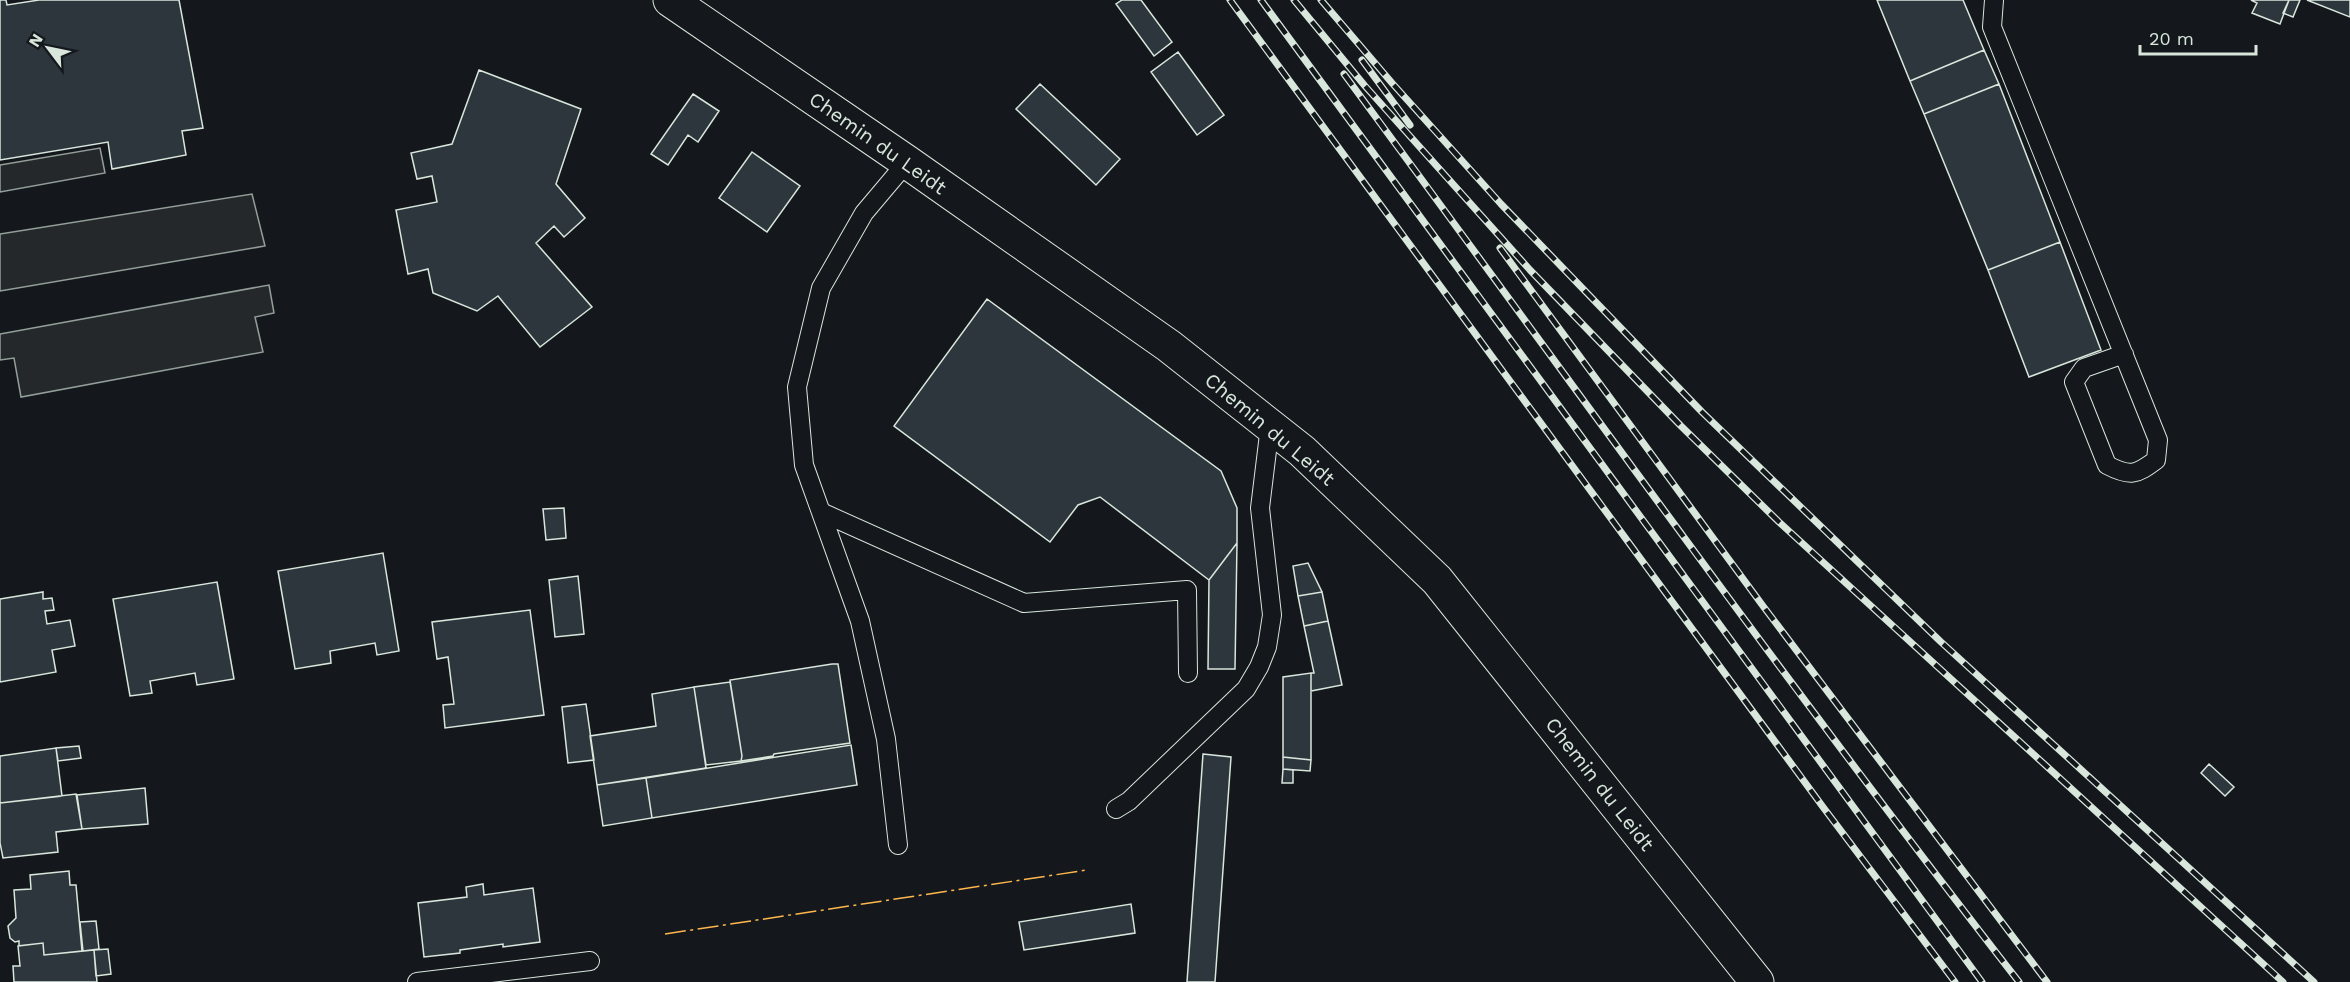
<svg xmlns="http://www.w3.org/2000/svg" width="2350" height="982" font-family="'Work Sans',sans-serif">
	<rect width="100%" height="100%" fill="#14181c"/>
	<path fill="#24282b" stroke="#939e99" stroke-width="1.5" d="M 100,148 L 105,173 L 0,192 L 0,165 Z
		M 252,194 L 265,246 L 0,291 L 0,234 Z
		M 269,285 L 274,313 L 255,317 L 263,352 L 21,397 L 14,358 L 0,360 L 0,334 Z"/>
	<path fill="#2c363c" stroke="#d8e6dc" stroke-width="1.5" d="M 0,0 L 6,0 L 7,5 L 39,0 L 179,0 L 203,128 L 182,131 L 186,155 L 112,169 L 108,142 L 0,160 Z
		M 1122,0 L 1141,0 L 1172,42 L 1154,56 L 1116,4 Z
		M 1877,0 L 1963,0 L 1984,50 L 1910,81 Z
		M 2251,0 L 2289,0 L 2280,24 L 2252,13 L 2257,3 Z
		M 2289,0 L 2300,0 L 2293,17 L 2283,13 Z
		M 2307,0 L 2350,0 L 2350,17 Z
		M 1984,50 L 1999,84 L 1924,114 L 1910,81 Z
		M 1178,52 L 1224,115 L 1197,135 L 1151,72 Z
		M 479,70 L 581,109 L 556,184 L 585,218 L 564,237 L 554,226 L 536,243 L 592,307 L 540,347 L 498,296 L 477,311 L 433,293 L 428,269 L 408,274 L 396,210 L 437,202 L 432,176 L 417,179 L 411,153 L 452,144 Z
		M 1040,84 L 1120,159 L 1096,185 L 1016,109 Z
		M 1999,84 L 2060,242 L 1988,270 L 1924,114 Z
		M 693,94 L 719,111 L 698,142 L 688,135 L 668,165 L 651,154 Z
		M 752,152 L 800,186 L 767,232 L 719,198 Z
		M 2060,242 L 2101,350 L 2029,377 L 1988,270 Z
		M 987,299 L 1221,471 L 1237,508 L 1237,543 L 1209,580 L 1100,497 L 1078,505 L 1050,542 L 894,426 Z
		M 564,508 L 566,538 L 546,540 L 543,509 Z
		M 1237,543 L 1235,669 L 1208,669 L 1209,580 Z
		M 383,553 L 399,651 L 377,655 L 375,643 L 330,651 L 331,663 L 295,669 L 278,571 Z
		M 1308,563 L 1322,592 L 1298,596 L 1293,566 Z
		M 578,576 L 584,634 L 555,637 L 549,580 Z
		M 217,582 L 234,679 L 197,685 L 195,673 L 150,681 L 152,693 L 130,696 L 113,599 Z
		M 43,592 L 43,599 L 52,598 L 54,610 L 45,611 L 47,624 L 70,620 L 75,646 L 52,650 L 56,672 L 0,682 L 0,599 Z
		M 1322,592 L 1328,621 L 1304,626 L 1298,596 Z
		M 530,610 L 544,715 L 445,728 L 443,705 L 454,704 L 448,657 L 437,659 L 432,622 Z
		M 1328,621 L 1342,685 L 1311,691 L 1311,673 L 1314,673 L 1304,626 Z
		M 832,664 L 838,664 L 850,743 L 774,754 L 773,756 L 741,761 L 742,756 L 730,680 Z
		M 1311,673 L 1311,760 L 1283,757 L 1283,677 Z
		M 730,682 L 742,756 L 741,761 L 706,765 L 694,687 Z
		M 694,687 L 706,768 L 597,785 L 590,736 L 656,726 L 652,694 Z
		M 586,704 L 594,760 L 568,763 L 562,707 Z
		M 851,745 L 857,785 L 652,818 L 646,778 Z
		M 79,746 L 81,758 L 58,761 L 56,748 Z
		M 56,748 L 62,796 L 0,803 L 0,756 Z
		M 1203,754 L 1231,757 L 1215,982 L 1187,982 Z
		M 1283,757 L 1311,760 L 1310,771 L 1283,769 Z
		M 2209,764 L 2234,787 L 2225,796 L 2201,773 Z
		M 1283,769 L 1293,770 L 1293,783 L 1282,783 Z
		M 646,778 L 652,818 L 603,826 L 597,785 Z
		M 145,788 L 148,824 L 82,829 L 77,795 Z
		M 76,794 L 82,829 L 56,832 L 58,852 L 3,858 L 0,843 L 0,803 Z
		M 69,871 L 70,885 L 76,885 L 82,951 L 44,955 L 43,943 L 19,946 L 19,941 L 15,942 L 10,938 L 8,926 L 16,918 L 14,890 L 31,889 L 30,875 Z
		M 483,884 L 484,895 L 533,888 L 540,942 L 503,947 L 503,944 L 460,950 L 460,953 L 424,957 L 418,903 L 467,897 L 466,887 Z
		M 1131,904 L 1135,933 L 1024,950 L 1019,922 Z
		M 96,921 L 99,949 L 83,951 L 80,922 Z
		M 43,943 L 44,955 L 94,950 L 97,982 L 14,982 L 13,966 L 20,966 L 18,946 Z
		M 108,949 L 111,974 L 96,976 L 94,950 Z"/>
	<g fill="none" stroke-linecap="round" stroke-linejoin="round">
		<g stroke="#d8e6dc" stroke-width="20">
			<path id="lane" d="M 1994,0 L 1992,27 L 2158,440 L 2156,460 C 2136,475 2130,477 2107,465 L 2074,382 L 2084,368 L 2124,354
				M 821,512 L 1024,603 L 1187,590 L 1188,673
				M 1116,809 L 1129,801 L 1246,689 L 1259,667 L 1267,647 L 1272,615 L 1260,508 L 1270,426
				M 898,845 L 886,739 L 860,621 L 804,465 L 797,387 L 821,288 L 864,213 L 907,162
				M 417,982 L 590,961"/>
		</g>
		<g stroke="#d8e6dc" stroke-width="35">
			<path id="street" d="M 670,0 L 907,162 L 1169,346 L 1302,451 L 1437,580 L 1757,982"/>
		</g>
		<use href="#lane" stroke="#14181c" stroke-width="18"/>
		<use href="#street" stroke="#14181c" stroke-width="33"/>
		<g stroke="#d8e6dc" stroke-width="7">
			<path id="rail" d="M 1230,0 L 1823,807 L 1955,982
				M 1261,0 L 1982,982
				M 1294,0 L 1365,86 L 1530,270 L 1681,426 L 1779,522 L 2283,982
				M 1321,0 L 1392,83 L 1501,204 L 1702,412 L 1941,642 L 2314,982
				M 1362,60 L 1410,125
				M 1344,74 C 1568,377 1787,684 2019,982
				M 1500,248 L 1763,606 L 2047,982"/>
		</g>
		<use href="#rail" stroke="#14181c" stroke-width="4.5" stroke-dasharray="14" stroke-linecap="butt"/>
		<path stroke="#ffb74d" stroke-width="1.5" stroke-dasharray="21 4.5 3 4.5" stroke-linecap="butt" d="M 665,934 L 1087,870"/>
	</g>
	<g text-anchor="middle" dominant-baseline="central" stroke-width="4.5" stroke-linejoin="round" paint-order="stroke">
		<g font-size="20" fill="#d8e6dc" stroke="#14181c">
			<text transform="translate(878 143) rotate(35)">Chemin du Leidt</text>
			<text transform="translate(1270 429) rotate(40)">Chemin du Leidt</text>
			<text transform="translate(1600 784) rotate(52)">Chemin du Leidt</text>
		</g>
	</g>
	<g transform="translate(48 48) rotate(302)" stroke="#14181c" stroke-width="4.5" paint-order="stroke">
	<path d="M0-4.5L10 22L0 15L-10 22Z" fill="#d8e6dc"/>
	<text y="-9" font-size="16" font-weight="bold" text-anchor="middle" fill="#d8e6dc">N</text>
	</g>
	<path d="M2140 45v9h116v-9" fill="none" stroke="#d8e6dc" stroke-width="3"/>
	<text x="2149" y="45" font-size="18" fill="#d8e6dc" stroke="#14181c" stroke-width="4.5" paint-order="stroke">20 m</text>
</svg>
